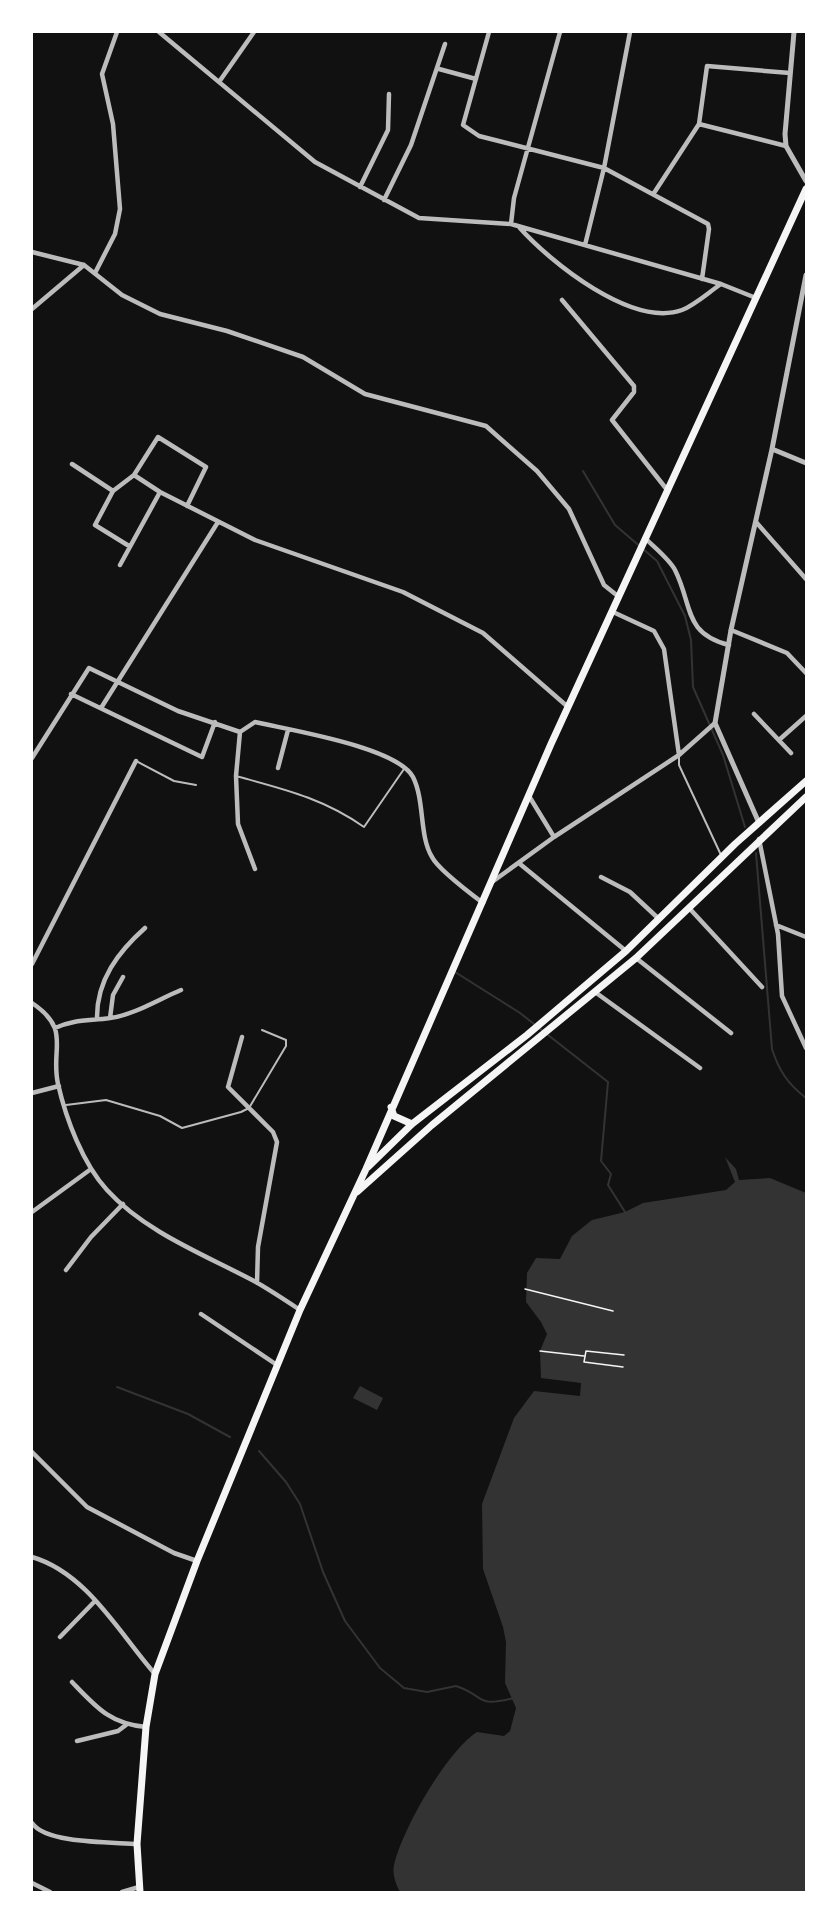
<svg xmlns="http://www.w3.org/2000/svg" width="838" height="1924" font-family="'Alegreya Sans',sans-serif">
	<rect width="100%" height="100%" fill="#111"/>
	<path fill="#333" d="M 725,1157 L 736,1169 L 739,1180 L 770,1178 L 806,1193 L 806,1892 L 400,1892 C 396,1885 392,1874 394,1865 C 402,1830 446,1752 477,1732 L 504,1736 L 510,1731 L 516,1708 L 505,1683 L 506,1642 L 503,1627 L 483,1569 L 482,1504 L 514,1418 L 534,1391 L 580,1396 L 581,1383 L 541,1378 L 540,1351 L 547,1334 L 541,1322 L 526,1302 L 527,1273 L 536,1258 L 560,1259 L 572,1236 L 592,1220 L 625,1212 L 643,1203 L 726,1190 L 735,1182 Z
		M 360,1386 L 383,1398 L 377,1410 L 353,1398 Z"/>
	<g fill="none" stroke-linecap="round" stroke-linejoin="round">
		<path stroke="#333" stroke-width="2" d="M 583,471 L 615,525 L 657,561 L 685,616 L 691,640 L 693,687 L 723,755 L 745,827
			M 756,853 L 772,1049 C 779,1071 788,1084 806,1098
			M 455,972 L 520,1013 L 608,1082 L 601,1161 L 611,1174 L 608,1185 L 625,1212
			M 117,1387 L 188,1414 L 230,1437
			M 259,1451 L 286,1482 L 300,1504 L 323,1572 L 345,1621 L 380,1668 L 404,1688 L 427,1692 L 456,1686 C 487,1696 473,1708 514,1698"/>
		<path stroke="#f5f5f5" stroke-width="1.5" d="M 525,1289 L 613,1311
			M 540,1351 L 584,1356
			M 623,1367 L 584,1362 L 586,1351 L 624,1355"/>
		<path stroke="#bcbcbc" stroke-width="2" d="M 679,756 L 679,765 L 721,855
			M 136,761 L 174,781 L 196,785
			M 236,776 C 283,789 323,798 364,827 L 404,769
			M 66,1105 L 106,1100 L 160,1116 L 182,1128 L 241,1112 L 249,1108 L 286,1046 L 286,1040 L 262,1030"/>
		<path stroke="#bcbcbc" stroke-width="4.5" d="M 159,32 L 315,162 L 419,218 L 511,224 L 721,284 L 756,298
			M 489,32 L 463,125 L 479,136 L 604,168 L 708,224 L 709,229 L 702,279
			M 439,69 L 476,79
			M 219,82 L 254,32
			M 699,124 L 786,146
			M 360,187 L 388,130 L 389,94
			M 654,193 L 699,124 L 707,66 L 790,73
			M 384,200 L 411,145 L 445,44
			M 511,224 L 514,198 L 560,32
			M 519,227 C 550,262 632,328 682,310 C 695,305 709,292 721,284
			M 585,245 L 604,168 L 630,32
			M 32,252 L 84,265 L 122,295 L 160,314 L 227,331 L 303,357 L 365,394 L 486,426 L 537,471 L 569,509 L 604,585 L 619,597
			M 95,273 L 115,234 L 120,209 L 113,124 L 102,74 L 117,32
			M 562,300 L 634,386 L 634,392 L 612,420 L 668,491
			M 32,309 L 84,265
			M 72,464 L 113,491
			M 134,475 L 160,492 L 255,540 L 403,592 L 483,633 L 568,707
			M 756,522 L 806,579
			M 646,539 C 655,548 669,559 675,570 C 693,606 683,633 729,645
			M 129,546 L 95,525 L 113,491 L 134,475 L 158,437 L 206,467 L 187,506
			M 120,565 L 160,492
			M 613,612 L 654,631 L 664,649 L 679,755
			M 731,630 L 787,653 L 806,673
			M 71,694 L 202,757 L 215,722
			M 101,708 L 218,522
			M 754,714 L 791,753
			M 779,740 L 806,716
			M 32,758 L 89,668 L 178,711 L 240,732
			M 278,768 L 288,730
			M 529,796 L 554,837
			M 759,839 L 778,934 L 782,996 L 806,1048
			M 520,864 L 626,951
			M 255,869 L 238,824 L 236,776 L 240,732 L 255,722 C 289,730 397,747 413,777 C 425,801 419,836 432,857 C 438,869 471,894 483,903
			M 601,877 L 630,892 L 659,919
			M 492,882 L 554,837 L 679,755 L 715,723
			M 690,909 L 762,987
			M 776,925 L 806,937
			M 636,958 L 731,1033
			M 32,964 L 136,761
			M 595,992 L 700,1068
			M 32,1003 C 72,1030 50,1048 58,1084 C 66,1119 83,1164 107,1190 C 145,1232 205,1255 254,1281 C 270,1290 285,1300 300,1310
			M 97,1017 C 97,980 118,952 145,928
			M 110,1018 L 113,995 L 123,977
			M 55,1028 C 74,1019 90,1021 110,1018 C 134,1015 159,999 181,990
			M 242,1037 L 228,1087 L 273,1132 L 277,1142 L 258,1247 L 257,1283
			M 32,1093 L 59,1086
			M 32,1212 L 91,1169
			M 66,1270 L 91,1237 L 123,1204
			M 201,1314 L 277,1365
			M 32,1452 L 87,1507 L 174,1553 L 197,1561
			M 32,1557 C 87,1573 119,1633 155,1674
			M 60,1637 L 95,1601
			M 72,1682 C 96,1707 110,1724 146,1727
			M 77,1741 L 118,1731 L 126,1725
			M 32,1823 C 46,1844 112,1842 137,1844
			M 32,1883 L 50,1892
			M 122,1892 L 139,1887"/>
		<path stroke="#bcbcbc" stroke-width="5" d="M 794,32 L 785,134 L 786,146 L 806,181
			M 772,449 L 806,463
			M 759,823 L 715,723 L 731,630 L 772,449 L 806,275"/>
		<path stroke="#f5f5f5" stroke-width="7" d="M 391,1107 L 394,1116 L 412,1124
			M 368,1167 L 412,1124 L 527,1035 L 626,951 L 735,844 L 806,781
			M 357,1192 L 432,1125 L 636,958 L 806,797
			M 140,1892 L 137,1844 L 146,1727 L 155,1674 L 197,1561 L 300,1310 L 366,1169 L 551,744 L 806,189"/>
	</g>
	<rect width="838" height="1924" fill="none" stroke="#ffffff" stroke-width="66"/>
</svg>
